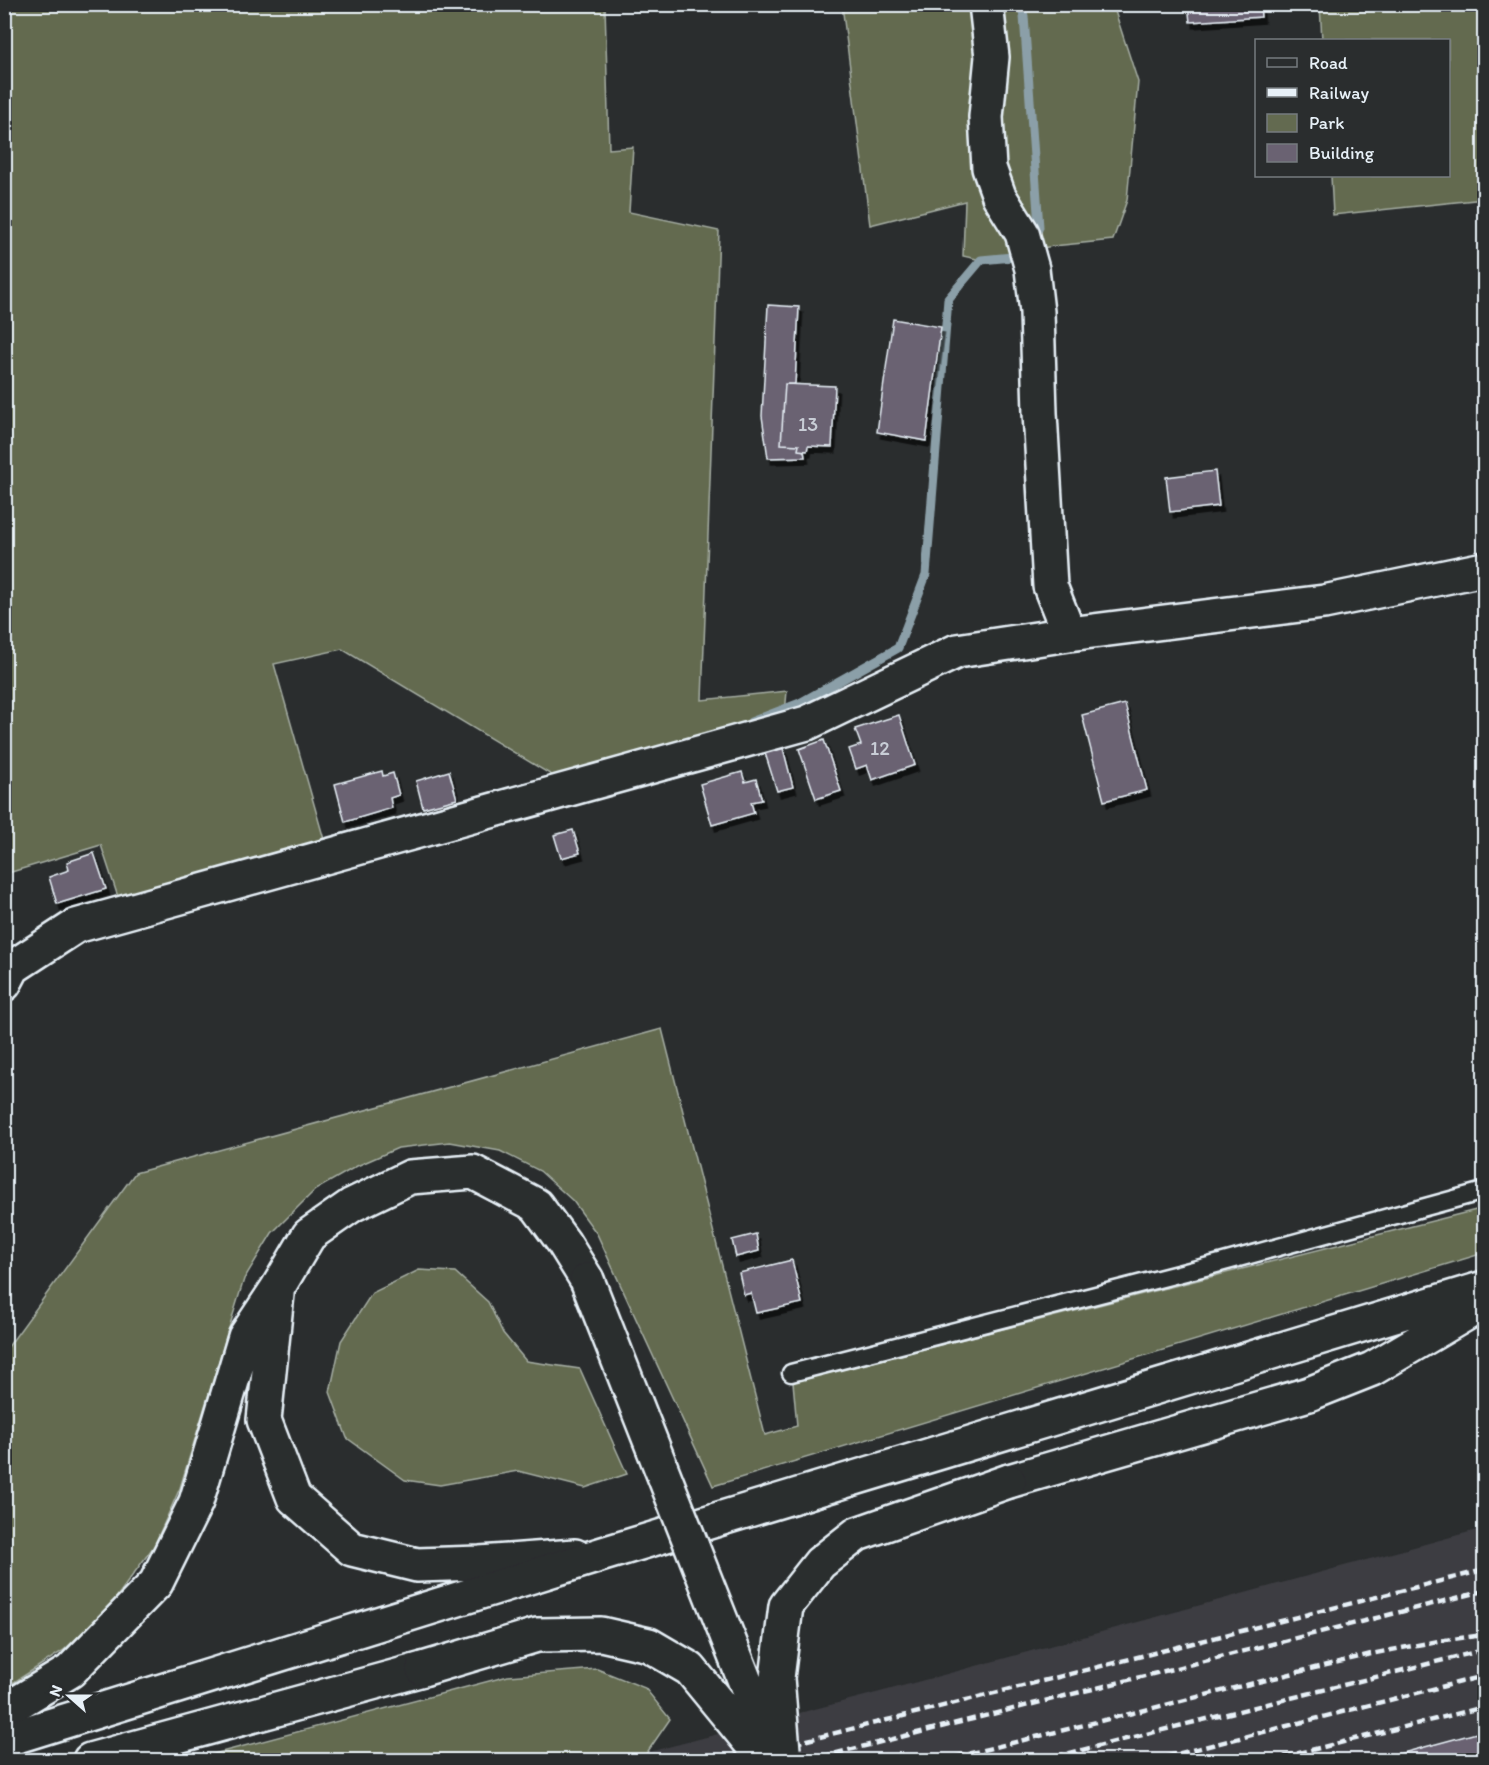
<svg xmlns="http://www.w3.org/2000/svg" width="1489" height="1765" font-family="Itim,sans-serif">
	<defs>
		<filter id="shadow"><feDropShadow dx="3.5" dy="6" stdDeviation="0" flood-color="#0009"/></filter>
	</defs>
	<rect width="100%" height="100%" fill="#2a2d2e"/>
	<filter id="ink" filterUnits="userSpaceOnUse"><feTurbulence type="fractalNoise" baseFrequency=".0167" numOctaves="2"/><feDisplacementMap in="SourceGraphic" scale="12" xChannelSelector="R" yChannelSelector="G"/><feConvolveMatrix kernelMatrix="1 2 1 2 8 2 1 2 1" color-interpolation-filters="sRGB"/></filter>
	<g filter="url(#ink)">
		<path fill="#3d3d42" d="M 1484,1528 L 1484,1760 L 618,1760 L 880,1692 Z"/>
		<path fill="#636a50" stroke="#a6aea4" stroke-width="1.5" d="M 4,5 L 605,5 L 609,149 L 633,147 L 629,212 L 719,231 L 702,700 L 787,691 L 784,725 L 553,776 L 342,649 L 274,664 L 325,843 L 118,897 L 101,845 L 5,874 Z
			M 842,5 L 1113,5 L 1138,82 L 1127,200 L 1113,240 L 1053,246 L 981,260 L 963,256 L 965,201 L 870,225 Z
			M 1320,5 L 1484,5 L 1484,199 L 1333,215 L 1331,176 L 1448,176 L 1448,40 L 1322,40 Z
			M 662,1029 L 765,1435 L 797,1426 L 793,1382 L 1484,1208 L 1484,1253 L 713,1486 L 597,1234 L 573,1201 L 540,1171 L 500,1151 L 450,1142 L 398,1148 L 357,1166 L 315,1190 L 272,1233 L 244,1279 L 180,1488 L 154,1546 L 110,1606 L 64,1650 L 5,1688 L 5,1351 L 135,1173 Z
			M 419,1270 L 455,1272 L 488,1302 L 503,1333 L 526,1361 L 580,1369 L 627,1474 L 585,1488 L 518,1471 L 440,1485 L 405,1480 L 347,1438 L 330,1392 L 341,1341 L 372,1293 Z
			M 597,1669 L 645,1688 L 670,1719 L 646,1754 L 618,1760 L 191,1760 L 508,1676 Z"/>
		<g fill="none" stroke-linecap="round" stroke-linejoin="round">
			<path stroke="#8b9fa8" stroke-width="9" d="M 1021,4 L 1024,16 L 1039,227 L 1033,240
				M 751,722 L 800,703 L 898,648 L 926,575 L 948,299 L 981,260 L 1023,256"/>
		</g>
		<path fill="#6a6272" stroke="#e8f1f8" stroke-width="1.5" filter="url(#shadow)" d="M 1188,4 L 1260,4 L 1261,17 L 1190,22 Z
			M 768,305 L 799,307 L 795,384 L 785,384 L 781,444 L 799,445 L 798,450 L 804,451 L 805,457 L 768,458 L 762,416 Z
			M 893,319 L 941,327 L 926,441 L 877,432 Z
			M 785,384 L 835,386 L 832,447 L 808,446 L 807,451 L 798,450 L 799,445 L 781,444 Z
			M 1215,471 L 1219,506 L 1170,512 L 1166,477 Z
			M 1125,704 L 1147,790 L 1104,801 L 1082,715 Z
			M 899,715 L 915,765 L 872,780 L 867,765 L 856,769 L 849,749 L 861,745 L 855,729 Z
			M 824,740 L 841,791 L 816,799 L 799,749 Z
			M 783,748 L 793,787 L 777,791 L 765,753 Z
			M 382,771 L 383,776 L 393,773 L 399,795 L 390,798 L 392,808 L 345,822 L 335,784 Z
			M 449,771 L 457,799 L 423,808 L 416,781 Z
			M 742,772 L 745,782 L 756,779 L 762,800 L 751,802 L 754,813 L 712,825 L 700,784 Z
			M 573,830 L 580,853 L 561,858 L 554,835 Z
			M 94,853 L 106,889 L 57,904 L 49,877 L 69,870 L 67,862 Z
			M 756,1234 L 759,1251 L 736,1257 L 732,1240 Z
			M 792,1260 L 802,1303 L 756,1313 L 751,1293 L 744,1295 L 739,1273 Z
			M 1484,1731 L 1484,1760 L 1377,1760 Z"/>
		<g fill="none" stroke-linecap="round" stroke-linejoin="round">
			<g stroke="#e8f1f8" stroke-width="21">
				<path id="lane" d="M 791,1373 L 1209,1266 L 1484,1191"/>
			</g>
			<g stroke="#e8f1f8" stroke-width="38">
				<path id="street" d="M 986,4 L 992,57 L 986,117 L 989,168 L 999,196 L 1022,233 L 1032,269 L 1037,312 L 1040,413 L 1050,586 L 1069,634
					M 4,984 L 13,967 L 76,926 L 807,723 L 957,651 L 1069,634 L 1324,602 L 1484,569
					M 277,1294 L 264,1420 L 294,1498 L 352,1549 L 417,1565 L 480,1563 L 575,1556
					M 4,1711 L 70,1671 L 156,1583 L 196,1502 L 245,1337 L 277,1289 L 309,1235 L 352,1205 L 410,1177 L 473,1172 L 536,1205 L 564,1243 L 587,1280
					M 90,1760 L 423,1669"/>
			</g>
			<g stroke="#e8f1f8" stroke-width="38">
				<path id="secondary" d="M 1009,1481 L 1309,1394 L 1372,1369 L 1484,1303
					M 4,1740 L 603,1554 L 1484,1288"/>
			</g>
			<use href="#lane" stroke="#2a2d2e" stroke-width="16"/>
			<use href="#street" stroke="#2a2d2e" stroke-width="33"/>
			<use href="#secondary" stroke="#2a2d2e" stroke-width="33"/>
			<path stroke="#e8f1f8" stroke-width="4.5" stroke-dasharray="9 4.5" stroke-linecap="butt" d="M 728,1760 L 1484,1570
				M 809,1760 L 1484,1591
				M 943,1760 L 1371,1654 L 1438,1641 L 1484,1635
				M 1042,1760 L 1484,1650
				M 1153,1760 L 1484,1676
				M 1271,1760 L 1484,1707"/>
			<g stroke="#e8f1f8" stroke-width="38" stroke-linecap="butt">
				<path id="street-bridge" d="M 587,1280 L 776,1760
					M 423,1669 L 537,1635 L 601,1634 L 649,1645 L 690,1669 L 764,1759
					M 783,1750 L 777,1678 L 786,1606 L 820,1563 L 857,1534 L 1009,1481"/>
			</g>
			<use href="#street-bridge" stroke="#2a2d2e" stroke-width="33"/>
		</g>
	</g>
	<g text-anchor="middle" dominant-baseline="central" stroke-width="5" stroke-linejoin="round" paint-order="stroke">
		<g font-size="20" fill="#c8cdd6">
			<text x="808" y="424">13</text>
			<text x="880" y="748">12</text>
		</g>
	</g>
	<rect width="1489" height="1765" fill="none" stroke="#2a2d2e" stroke-width="24"/>
	<rect x="12" y="12" width="1465" height="1741" fill="none" stroke="#e8f1f8" stroke-width="2" filter="url(#ink)"/>
	<rect x="1255" y="39" width="195" height="138" fill="#2a2d2e" stroke="#767b7f" stroke-width="1.5"/>
	<rect x="1267" y="58" width="30" height="9" fill="#2a2d2e" stroke="#767b7f" stroke-width="1.5"/>
	<text x="1309" y="69" font-size="18" fill="#e8f1f8">Road</text>
	<rect x="1267" y="88" width="30" height="9" fill="#e8f1f8" stroke="#767b7f" stroke-width="1.5"/>
	<text x="1309" y="99" font-size="18" fill="#e8f1f8">Railway</text>
	<rect x="1267" y="114" width="30" height="18" fill="#636a50" stroke="#767b7f" stroke-width="1.5"/>
	<text x="1309" y="129" font-size="18" fill="#e8f1f8">Park</text>
	<rect x="1267" y="144" width="30" height="18" fill="#6a6272" stroke="#767b7f" stroke-width="1.5"/>
	<text x="1309" y="159" font-size="18" fill="#e8f1f8">Building</text>
	<g transform="translate(69 1696) rotate(291)" stroke="#2a2d2e" stroke-width="4.5" paint-order="stroke">
	<path d="M0-4.5L10 22L0 15L-10 22Z" fill="#e8f1f8"/>
	<text y="-9" font-size="16" font-weight="bold" text-anchor="middle" fill="#e8f1f8">N</text>
	</g>
</svg>
